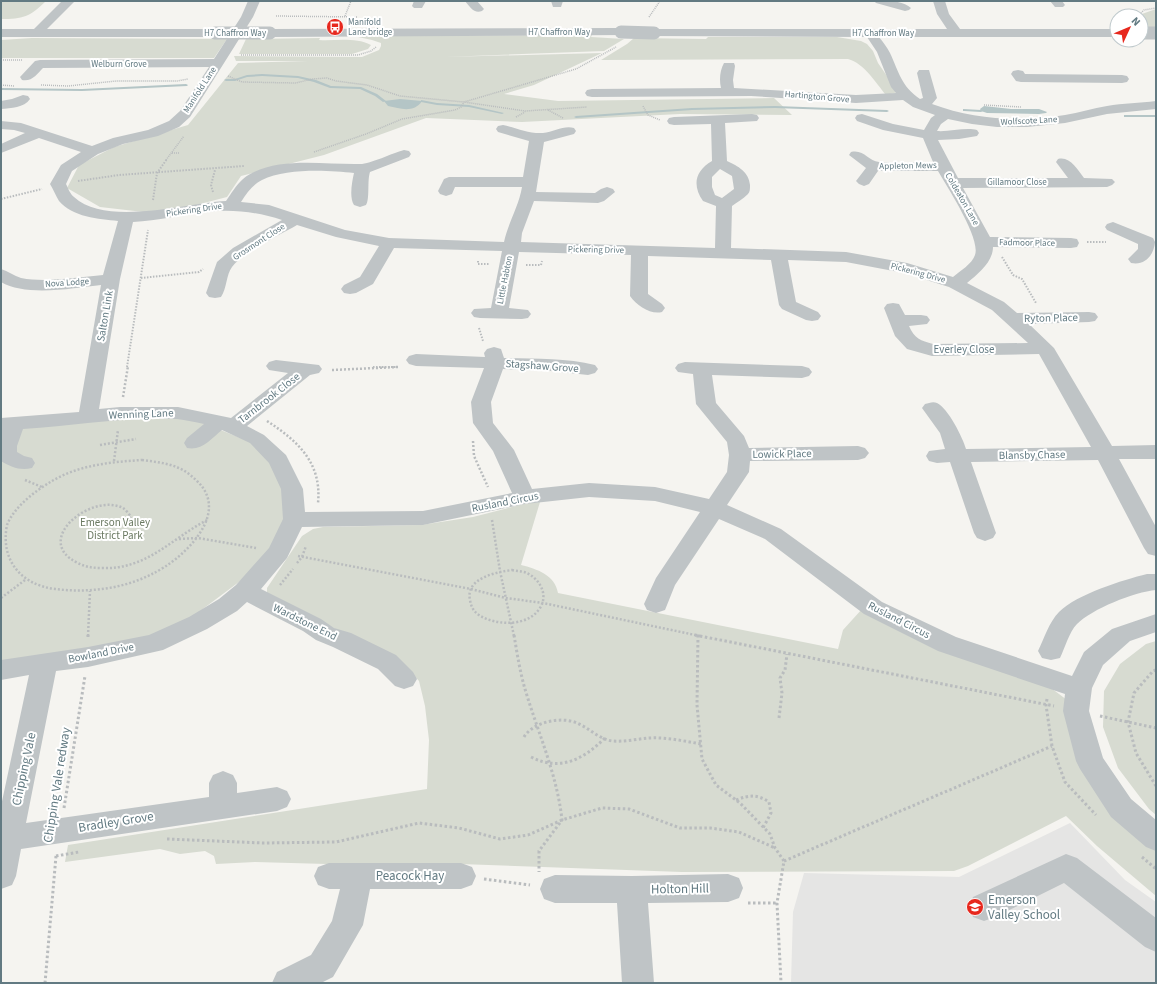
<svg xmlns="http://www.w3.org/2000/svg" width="1157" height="984" font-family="'Source Sans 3',sans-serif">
	<rect width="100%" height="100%" fill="#f5f4f0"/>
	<path fill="#e5e5e4" d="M 1070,823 L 1125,880 L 1156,902 L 1156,983 L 791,983 L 793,912 L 804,873 L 959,877 Z"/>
	<path fill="#d7dbd1" d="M 1,1 L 46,1 C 30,17 23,19 1,19 Z
		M 1156,9 L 1156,29 L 1149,29 L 1141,25 L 1141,16 L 1139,15 Z
		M 592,35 L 591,37 L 624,39 L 604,51 L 445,57 L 602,53 L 534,85 L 504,94 L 558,101 L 774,98 L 792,115 L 680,114 L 522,122 L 426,118 L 324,155 L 241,176 L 227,197 L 161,214 L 100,207 L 67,188 L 79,165 L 114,147 L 188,125 L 238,63 L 308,61 L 236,61 L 234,56 L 362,57 L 379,50 L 381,46 L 381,43 L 372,40 L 358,37 L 381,36 Z
		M 708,37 L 837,37 L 861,41 L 867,44 L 873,51 L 878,63 L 898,92 L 886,95 C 876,83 864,63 848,59 L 601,60 L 627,44 L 634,38 L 706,39 Z
		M 32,38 L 227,39 L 214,58 L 1,58 L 1,40 Z
		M 320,38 L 319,40 C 336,41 355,37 371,45 L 368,49 L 352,54 L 239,54 L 246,39 Z
		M 178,413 L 253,443 L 292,489 L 279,552 L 172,632 L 1,671 L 1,423 Z
		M 540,502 L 521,565 C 537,569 555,575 558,593 L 838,649 L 843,630 L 862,609 L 1043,682 L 1067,700 L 1156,847 L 1156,896 L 1097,846 L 1066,816 L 968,866 L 954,871 L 682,872 L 431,863 L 327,864 L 255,862 L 216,864 L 214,856 L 205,851 L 180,854 L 160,849 L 65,862 L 68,845 L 427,789 L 429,740 L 425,706 L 419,681 L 402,662 L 267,595 L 267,588 L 302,536 L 313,529 L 323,527 L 421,525 L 473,517 L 524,504 Z
		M 1156,641 L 1156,815 L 1149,809 L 1118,768 L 1103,727 L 1104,691 L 1120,664 L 1146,644 Z"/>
	<path fill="#b4c5c6" d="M 400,99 L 422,101 C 414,113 401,109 388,106 L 384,101 Z
		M 984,106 L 1011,109 L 1039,109 L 1047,112 L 1046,113 L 1039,114 L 987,113 L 981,111 L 980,109 Z"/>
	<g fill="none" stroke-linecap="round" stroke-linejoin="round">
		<path fill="#b4c5c6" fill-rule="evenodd" d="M 262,74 L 298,76 L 316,80 L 331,86 L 361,87 L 377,94 L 386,101 L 383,102 L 375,96 L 360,89 L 330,88 L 314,82 L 298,78 L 262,76 L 247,77 L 235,81 L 226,81 L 224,80 L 226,79 L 235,79 L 247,75 Z
			M 186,84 L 188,85 L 187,86 L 82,91 L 1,90 L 1,88 L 82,89 Z
			M 421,100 L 437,103 L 469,105 L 504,113 L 502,114 L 469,107 L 437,105 L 421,102 Z
			M 775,106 L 887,110 L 889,111 L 887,112 L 775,108 L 692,110 L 576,118 L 574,117 L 576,116 L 692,108 Z
			M 963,109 L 981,110 L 983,111 L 981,112 L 964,111 L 963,111 Z
			M 1124,115 L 1156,115 L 1156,117 L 1124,117 Z"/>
		<path stroke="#b9bcbe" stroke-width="1.5" stroke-dasharray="1 1" stroke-linecap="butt" d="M 276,16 L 358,17
			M 345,16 L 351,1
			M 1138,16 L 1144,10 L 1156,8
			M 649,17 L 660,1
			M 241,55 L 358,55 L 371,51 L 376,47
			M 1,60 L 22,60
			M 228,76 L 242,82 L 296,83 L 312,79 L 327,78 L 336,81 L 367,85 L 400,96 L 464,102 L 525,111 L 587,107
			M 1,85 L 14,86
			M 41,85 L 68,86 L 116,81 L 177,81 L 188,79
			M 984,105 L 1021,107
			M 643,106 L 648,115 L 660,120
			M 548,110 L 563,118
			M 516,117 L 525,112
			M 314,152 L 366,134 L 402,119 L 455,110 L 461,107 L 464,102 L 576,69 L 616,47
			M 172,153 L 179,153
			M 166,160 L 184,136"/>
		<path stroke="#b9bcbe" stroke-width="2" stroke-dasharray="1.5 1.5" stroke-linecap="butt" d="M 78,181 L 119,175 L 244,166
			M 213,192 L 211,185 L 215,170
			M 1,199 L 42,189
			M 153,200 L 157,173 L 167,159
			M 1087,242 L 1106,242
			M 1002,257 L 1013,275 L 1022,279 L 1036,303
			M 478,261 L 478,264 L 489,264
			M 526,265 L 541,265 L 542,261
			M 141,278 L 199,272 L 203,269
			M 479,328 L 483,341
			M 127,367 L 148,230
			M 373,367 L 398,367"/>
		<path stroke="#b9bcbe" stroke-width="2.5" stroke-dasharray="2 2" stroke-linecap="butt" d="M 332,370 L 398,367
			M 123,397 L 128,366
			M 267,421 C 298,441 322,463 318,503
			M 473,441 L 474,456 L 488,487
			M 100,445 L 136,439
			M 142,460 C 156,462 170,463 183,470 C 188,473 193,477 197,481 C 232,514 182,560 152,574 C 123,589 88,593 55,589 C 22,585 0,561 7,525 C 14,507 35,491 52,481 C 79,465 111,462 142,460 Z
			M 114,461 L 118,430
			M 25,480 L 42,487
			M 492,520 L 500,571 L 514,636
			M 120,525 L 127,522 L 131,517 C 129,514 126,510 123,508 C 91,492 31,541 78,563 C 85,567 93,568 102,568 C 146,570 171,539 207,520
			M 179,539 L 198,538 L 256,548
			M 298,556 L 471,589 L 506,598 L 543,603 L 700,636
			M 297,563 L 302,557 L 306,546
			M 512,570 C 516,571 520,571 524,572 C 539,577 549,594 540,608 C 528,627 496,626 479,615 C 473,611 471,606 470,600 C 465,578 497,572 512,570 Z
			M 280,585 L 293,569
			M 1,598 L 25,580
			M 88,636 L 90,591"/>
		<path stroke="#b9bcbe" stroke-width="3" stroke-dasharray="2.5 2.5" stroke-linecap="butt" d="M 514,635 C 517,653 520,672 525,689 C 538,733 557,774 562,820 L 539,851 L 539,872
			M 695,635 L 1054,706
			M 698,635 L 697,705 L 702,759 L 716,785 L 740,803 L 770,834 L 775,848 L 784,861 L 777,903 L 781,983
			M 88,637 L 88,635
			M 1156,670 L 1153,671 L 1134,693 L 1128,722 L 1136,753 L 1156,786
			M 1047,699 L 1046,705 L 1052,746 L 1065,782 L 1096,815
			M 1100,716 L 1156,728
			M 779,718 L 782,693 L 780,678 L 785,670 L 787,654
			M 524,737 C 533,722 561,716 577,723 C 589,728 599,739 612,741 C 624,742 637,739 649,738 C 666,737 684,741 701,744
			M 531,757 C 560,772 584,759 605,738
			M 736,800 C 749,795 757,794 769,802 L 771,813 L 763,828
			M 64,808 L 85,676
			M 167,839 L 263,843 L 336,842 L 419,823 L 459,828 L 500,839 L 528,835 L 562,820 L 602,808 L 629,809 L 680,828 L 710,828 L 739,832 L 775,848
			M 56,856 L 79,852
			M 1142,857 L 1156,869
			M 784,861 L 1052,746
			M 484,879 L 530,885
			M 748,903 L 777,903
			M 45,983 L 56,856"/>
		<path fill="#bfc4c6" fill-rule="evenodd" d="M 62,1 L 75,1 L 47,29 L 215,29 L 219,30 L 221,33 L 219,36 L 215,37 L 1,37 L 1,29 L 34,29 Z
			M 248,1 L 260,1 L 253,17 L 190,117 L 179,127 L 158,136 L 123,144 L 98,154 L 72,171 L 66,184 C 68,188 70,194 74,197 C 107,227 185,203 226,201 C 231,194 236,185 243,179 C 273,155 324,165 360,164 C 371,164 392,153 404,150 L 409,151 L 411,154 L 409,157 L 370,172 C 367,181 370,199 366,205 L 360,207 L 354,205 C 349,197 352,182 354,173 C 328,170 286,168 262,180 C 252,185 247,193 241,202 L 269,205 L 345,230 L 389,238 L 504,242 C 508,223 519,206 522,187 L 455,187 L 452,194 L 446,196 L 440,194 L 438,191 L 444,179 L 449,177 L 523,177 L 529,141 L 498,132 L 496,129 L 498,126 L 503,125 C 517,128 529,134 543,133 C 554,132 564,125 574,128 L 576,131 L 574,134 L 544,142 L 536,192 L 595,193 L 601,189 L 607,187 L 613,189 L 615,192 L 604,201 L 598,203 L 534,201 L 522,233 L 521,242 L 715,248 L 716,206 L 703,201 C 692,185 695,171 712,161 L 711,124 L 674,125 L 669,124 L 667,121 L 669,118 L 674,117 L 752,114 L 757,115 L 759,118 L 757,121 L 725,123 L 727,161 C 738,166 749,172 750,185 C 750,189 750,192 748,194 C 743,199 737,202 732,206 L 731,248 L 846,252 L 907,263 L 953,277 C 960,271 972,264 975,255 C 981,238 947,187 938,171 L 878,171 L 869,184 L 864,186 L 859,184 L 856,181 L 866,168 L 849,155 L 851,152 C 864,149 868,161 879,162 C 897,164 916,162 933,162 L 923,138 L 883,130 L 857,121 L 855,118 L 857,115 L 862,114 L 893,124 L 924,130 L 931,118 L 935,115 L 913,107 L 903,100 L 856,103 L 751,96 L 592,97 L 587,96 L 585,93 L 587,90 L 592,89 L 721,88 C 719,80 720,70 724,63 L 734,63 L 735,66 L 733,80 L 734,88 L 856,95 L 896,93 L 891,87 L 877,52 L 867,37 L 650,36 L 648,33 L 650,30 L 654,29 L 947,29 L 937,14 L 933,1 L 945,1 L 949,14 L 960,29 L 1117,29 L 1117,37 L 879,37 C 883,42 887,47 890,53 C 899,72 901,86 920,99 L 923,98 L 917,73 L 919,70 L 929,70 L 937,98 L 932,104 C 975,120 1019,122 1065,115 C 1079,113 1093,108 1107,106 C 1123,103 1140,103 1156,101 L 1156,109 L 1107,114 L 1065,123 L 1027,127 L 997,127 L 972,124 L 948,119 L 941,124 L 937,131 C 949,132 966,127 977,130 L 979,133 L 977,136 L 959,139 L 938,140 L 958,178 L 1068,178 L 1056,162 L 1058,159 C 1070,156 1077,169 1084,178 L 1112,179 L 1115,182 L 1112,185 L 1107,187 L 963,188 L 990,237 L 1071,238 L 1077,239 L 1079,243 L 1077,247 L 1071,248 L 993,247 C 993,262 978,274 967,283 L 1004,302 L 1017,313 L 1089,312 L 1095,313 L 1098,317 L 1095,321 L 1089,322 L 1029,324 L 1054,348 L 1112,446 L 1156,445 L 1156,459 L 1119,459 L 1156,527 L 1156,556 L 1148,554 L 1144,548 L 1098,460 L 971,462 L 996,533 L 993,538 L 985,541 L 977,538 L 974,533 L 950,462 L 937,463 L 929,461 L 926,456 L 929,451 L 945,449 L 940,433 L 922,408 L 925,404 C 929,403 933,401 937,403 C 948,408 963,438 966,449 L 1091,447 L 1039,354 L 932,356 L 907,349 L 895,336 L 884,308 L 887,304 L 893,303 L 899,304 L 905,315 L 921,315 L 927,316 L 930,320 L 927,324 L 909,326 C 914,338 921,341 933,344 L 1028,343 L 992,310 L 949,287 L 904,273 L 846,262 L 788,260 L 796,302 L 818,312 L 821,316 L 818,320 L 812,321 L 806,320 L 782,309 L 779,305 L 771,260 L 648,256 L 648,294 L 662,304 L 665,308 L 662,312 C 651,315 637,306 630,296 L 631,255 L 519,252 L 509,308 L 528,310 L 531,314 L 528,318 L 522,319 L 480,318 L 474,317 L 471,313 L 474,309 L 491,308 L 502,251 L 394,248 L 373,284 L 356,293 L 350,294 L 344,293 L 341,289 L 344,285 L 360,277 L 379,246 L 336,237 L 297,225 C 280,235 243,252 232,267 C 226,275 227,288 221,297 L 215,298 L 209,297 L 206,293 L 217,262 L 233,248 L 282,220 C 258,212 232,209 206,212 C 182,214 158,221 133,222 L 120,279 L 99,409 L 120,407 L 178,407 L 231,418 L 288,373 L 269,370 L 266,366 L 269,362 L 276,360 L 319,365 L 322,369 L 319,373 L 310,375 L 247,426 L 264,435 L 286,455 L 303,489 L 305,512 L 423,511 L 512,493 L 493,451 L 473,423 L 471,402 L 484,368 L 416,366 L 409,364 L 406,360 L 409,356 L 416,354 L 485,357 L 484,353 L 487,349 L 494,347 L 501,349 L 504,358 C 534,359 566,358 595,365 L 598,369 L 595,373 L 588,375 L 551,371 L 503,369 L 491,402 L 493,423 L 514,450 L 532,489 L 589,483 L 655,487 L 709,499 L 727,472 L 729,455 L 727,442 L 696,404 L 693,374 L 678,372 L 675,368 L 678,364 L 685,362 L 802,366 L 809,368 L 812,372 L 809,376 L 802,378 L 712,375 L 716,403 L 744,436 L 749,448 L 858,446 L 865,448 L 869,453 L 865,458 L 858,460 L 750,461 L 749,472 L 727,505 L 781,529 L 882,602 L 956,637 L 1072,676 L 1084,652 L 1112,629 L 1156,614 L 1156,632 L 1130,641 L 1103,665 L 1092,688 L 1089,711 L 1103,758 L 1131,799 L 1156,820 L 1156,851 L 1146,847 L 1111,817 L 1080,769 L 1076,761 L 1063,711 L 1065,694 L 938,651 L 864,614 L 765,539 L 719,519 L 675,585 L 665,610 L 656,613 L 647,610 L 644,604 L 656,578 L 700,512 L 655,501 L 589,497 L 525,504 L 423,525 L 302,527 L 287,558 L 261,589 L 321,619 L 334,628 L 351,633 L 396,655 L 413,672 L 417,679 L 413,686 L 404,689 L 395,686 L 378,669 L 333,647 L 316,640 L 303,631 L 247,602 L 237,611 L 207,629 L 163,650 L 88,667 L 56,671 L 26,823 L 209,797 L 209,783 L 213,775 L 223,771 L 233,775 L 237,783 L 237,793 L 277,787 L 287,791 L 291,799 L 287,807 L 277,811 L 21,849 L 16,876 L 12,885 L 1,889 L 1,806 L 29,675 L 1,680 L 1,660 L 88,647 L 149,635 L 189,617 L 219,599 L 236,585 L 269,548 L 283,519 L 281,489 L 269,463 L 250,443 L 222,430 C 211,439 202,451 187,448 L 184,443 L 187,438 L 204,424 C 195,422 186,420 177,419 C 125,416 75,426 23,429 L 17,446 L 17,452 L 24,456 L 32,458 L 35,463 L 32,468 C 20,471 11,467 1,461 L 1,418 L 79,412 L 101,285 C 74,288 26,297 1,282 L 1,269 C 8,271 14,276 21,278 C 47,283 77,277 103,275 L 118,221 C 99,219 72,217 59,201 C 56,196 53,189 50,184 L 61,165 L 81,152 L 39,138 L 1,153 L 1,144 L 25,133 L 14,130 L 1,129 L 1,121 L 21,123 L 92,146 L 113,138 L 148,130 L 169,121 L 180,111 L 209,67 L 43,68 C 37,74 32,82 22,80 L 20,77 L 35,61 L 40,60 L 214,59 L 241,17 ZM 720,169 L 732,176 L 734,189 L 722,198 L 715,195 L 712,187 L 712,177 Z
			M 414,1 L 426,1 L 422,8 L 414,8 L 412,6 Z
			M 465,1 L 477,1 L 484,9 L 482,11 C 474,14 470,7 465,1 Z
			M 551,1 L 563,1 L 561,7 L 553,7 Z
			M 874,1 C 885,1 903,0 911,8 L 909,10 L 905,11 L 876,3 Z
			M 1050,1 L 1062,1 L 1065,5 L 1063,7 L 1055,7 Z
			M 621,28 L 625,29 L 627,32 L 625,35 L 270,37 L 266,36 L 264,33 L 266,30 L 270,29 Z
			M 1018,70 L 1023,71 L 1025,74 L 1122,75 L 1127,76 L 1129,79 L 1127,82 L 1122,83 L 1021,82 L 1016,81 L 1011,74 L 1013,71 Z
			M 23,95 L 28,96 L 30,99 C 24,108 11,108 1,109 L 1,101 L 12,99 Z
			M 1113,222 L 1153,238 L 1155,242 C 1154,255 1145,266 1131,263 L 1128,259 L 1138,249 L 1138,244 L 1107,230 L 1105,227 L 1107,224 Z
			M 1147,574 L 1156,574 L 1156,590 C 1134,592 1092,609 1077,624 C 1069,632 1065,648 1060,658 L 1051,660 L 1042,658 L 1038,651 C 1044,639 1049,622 1059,612 C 1077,594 1123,580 1147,574 Z
			M 1066,854 L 1077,858 L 1156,918 L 1156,952 L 1145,947 L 1064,883 L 995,917 L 984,921 L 973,917 L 969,907 L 973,897 Z
			M 329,863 L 461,863 L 472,867 L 476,876 L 472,885 L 461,889 L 370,889 L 363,925 L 333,977 L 321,983 L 272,983 L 277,972 L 311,955 L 332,921 L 340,889 L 329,889 L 318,885 L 314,876 L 318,867 Z
			M 728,874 L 739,878 L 743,888 L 739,898 L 728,902 L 648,903 L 654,983 L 622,983 L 617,903 L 555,903 L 544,899 L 540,889 L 544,879 L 555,875 L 632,876 Z"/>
		<path stroke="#bfc4c6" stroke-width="13" d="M 621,32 L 654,33
			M 215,33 L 270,33
			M 1141,33 L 1156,33"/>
	</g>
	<defs>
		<g id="bus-disc" transform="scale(0.9)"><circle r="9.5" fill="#e7281d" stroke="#fff"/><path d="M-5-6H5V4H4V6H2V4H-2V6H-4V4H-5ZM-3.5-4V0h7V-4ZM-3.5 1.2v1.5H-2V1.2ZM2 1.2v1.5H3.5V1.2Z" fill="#fff"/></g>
		<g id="school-disc" transform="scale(0.9)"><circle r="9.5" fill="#e7281d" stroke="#fff"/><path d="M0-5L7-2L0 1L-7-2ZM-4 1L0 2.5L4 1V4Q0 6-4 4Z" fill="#fff"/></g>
	</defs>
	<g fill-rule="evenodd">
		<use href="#bus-disc" x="335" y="27"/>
		<use href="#school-disc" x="975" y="907"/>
	</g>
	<g text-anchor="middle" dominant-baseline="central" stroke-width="4" stroke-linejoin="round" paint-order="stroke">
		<g font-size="9" fill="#627a82" stroke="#fff" text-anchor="start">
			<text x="348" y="22">Manifold<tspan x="348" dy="10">Lane bridge</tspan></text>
		</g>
		<g font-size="9" fill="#627a82" stroke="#fff">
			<text x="559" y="32">H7 Chaffron Way</text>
			<text x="235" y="33">H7 Chaffron Way</text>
			<text x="883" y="33">H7 Chaffron Way</text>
			<text x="119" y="64">Welburn Grove</text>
			<text transform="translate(200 90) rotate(-57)">Manifold Lane</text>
			<text transform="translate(817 97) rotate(5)">Hartington Grove</text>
			<text transform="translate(1029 121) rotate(-3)">Wolfscote Lane</text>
			<text transform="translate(908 166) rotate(-1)">Appleton Mews</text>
			<text x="1017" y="182">Gillamoor Close</text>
			<text transform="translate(962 199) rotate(60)">Coldeaton Lane</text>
			<text transform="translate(194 210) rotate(-8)">Pickering Drive</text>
			<text transform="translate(259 242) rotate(-33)">Grosmont Close</text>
			<text transform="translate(1027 243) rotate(1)">Fadmoor Place</text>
			<text transform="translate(596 250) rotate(1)">Pickering Drive</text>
			<text transform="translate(918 273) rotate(15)">Pickering Drive</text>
			<text transform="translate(505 280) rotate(-79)">Little Habton</text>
			<text transform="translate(67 283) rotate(-4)">Nova Lodge</text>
		</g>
		<g font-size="11" fill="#627a82" stroke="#fff">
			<text transform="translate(105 316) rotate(-80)">Salton Link</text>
			<text transform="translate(1051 318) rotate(-1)">Ryton Place</text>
			<text x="964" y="349">Everley Close</text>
			<text transform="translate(542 366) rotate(4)">Stagshaw Grove</text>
			<text transform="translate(269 398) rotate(-38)">Tarnbrook Close</text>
			<text transform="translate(141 414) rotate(-2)">Wenning Lane</text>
			<text transform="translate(782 454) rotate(-1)">Lowick Place</text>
			<text transform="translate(1032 455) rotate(-1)">Blansby Chase</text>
			<text transform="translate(505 502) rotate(-11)">Rusland Circus</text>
			<text transform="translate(899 620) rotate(27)">Rusland Circus</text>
			<text transform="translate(305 622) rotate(26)">Wardstone End</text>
			<text transform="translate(101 653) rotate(-11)">Bowland Drive</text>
		</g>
		<g font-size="11" fill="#6a7961" stroke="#fff">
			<text x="115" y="522">Emerson Valley<tspan x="115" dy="13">District Park</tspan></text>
		</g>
		<g font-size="13" fill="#627a82" stroke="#fff">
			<text transform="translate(24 769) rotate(-78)">Chipping Vale</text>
			<text transform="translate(57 785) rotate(-81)">Chipping Vale redway</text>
			<text transform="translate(116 822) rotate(-9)">Bradley Grove</text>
			<text x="410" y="876">Peacock Hay</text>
			<text transform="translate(680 889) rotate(-1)">Holton Hill</text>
		</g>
		<g font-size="13" fill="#627a82" stroke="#fff" text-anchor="start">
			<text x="988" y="900">Emerson<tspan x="988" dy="15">Valley School</tspan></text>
		</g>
	</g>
	<rect width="1157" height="984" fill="none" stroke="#627a82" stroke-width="4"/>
	<g transform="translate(1129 28) rotate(46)"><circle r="19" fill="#ffffff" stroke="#c0cacd"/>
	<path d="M0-3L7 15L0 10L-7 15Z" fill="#e7281d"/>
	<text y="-6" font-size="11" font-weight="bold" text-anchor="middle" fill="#627a82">N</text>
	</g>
</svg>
